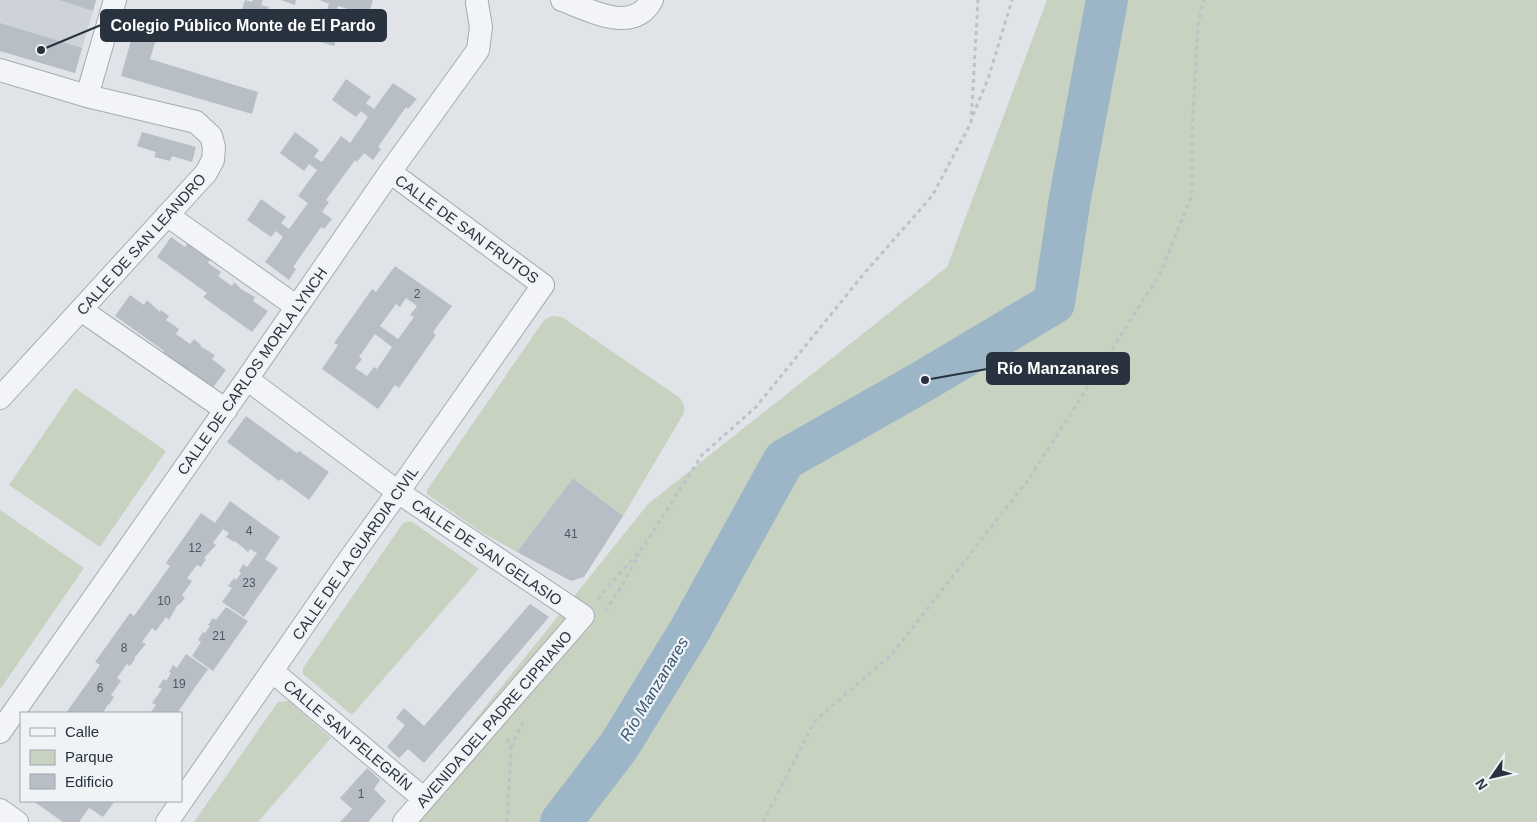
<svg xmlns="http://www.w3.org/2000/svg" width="1537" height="822" font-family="Arial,sans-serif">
	<rect width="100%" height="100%" fill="#e0e4e8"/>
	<path fill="#ced3da" d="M 0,0 L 96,0 L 75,73 L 0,51 Z"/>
	<path fill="#c7d2c1" d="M 1047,0 L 1537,0 L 1537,822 L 393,822 L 648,504 L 947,267 Z
		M 552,316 L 562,317 L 680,398 L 684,405 L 684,413 L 623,516 L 573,478 L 517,552 L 481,532 L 427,494 L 427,490 L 544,320 Z
		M 75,388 L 166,451 L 100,547 L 9,485 Z
		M 0,510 L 84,568 L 1,688 L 0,687 Z
		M 411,521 L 479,569 L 352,715 L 303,674 L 303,668 L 403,523 Z
		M 289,701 L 331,738 L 258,822 L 194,822 L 278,702 Z"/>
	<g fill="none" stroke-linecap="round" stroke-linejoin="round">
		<path stroke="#9cb5c7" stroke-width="42" d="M 561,822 L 619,746 L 690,630 L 784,460 L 925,380 L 1054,303 L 1070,198 L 1107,0"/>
	</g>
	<path fill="#b7bec5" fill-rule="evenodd" d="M 59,0 L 96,0 L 93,11 Z
		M 245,0 L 252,2 L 253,0 L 263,0 L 261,5 L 269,7 L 261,36 L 236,28 Z
		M 281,0 L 296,0 L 295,5 Z
		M 319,0 L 373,0 L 368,15 L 338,6 L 335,15 L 343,18 L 334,46 L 310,39 L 319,10 L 326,12 L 329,4 Z
		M 139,12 L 162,20 L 150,59 L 258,92 L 252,114 L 121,76 Z
		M 0,23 L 82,48 L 75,73 L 0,51 Z
		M 346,79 L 371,97 L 366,103 L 374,109 L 393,83 L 417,99 L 408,109 L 406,107 L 378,147 L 381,149 L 373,160 L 364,153 L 357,162 L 355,160 L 326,200 L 329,202 L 322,212 L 332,219 L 324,229 L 321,227 L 293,267 L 296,269 L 289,280 L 265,262 L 283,237 L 276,231 L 271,237 L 247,220 L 261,199 L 286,217 L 281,223 L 289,229 L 308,203 L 298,196 L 317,170 L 309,164 L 304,171 L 280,153 L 295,132 L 319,150 L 314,157 L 322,162 L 341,136 L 350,143 L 368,117 L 361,111 L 356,117 L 332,100 Z
		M 142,132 L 196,147 L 192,162 L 172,156 L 170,161 L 154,157 L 156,152 L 137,146 Z
		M 171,237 L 185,247 L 188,242 L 203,255 L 204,253 L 211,258 L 208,263 L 221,272 L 218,276 L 232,286 L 234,282 L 241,289 L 255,297 L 253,301 L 268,311 L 252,332 L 203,297 L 207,293 L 157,257 Z
		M 395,266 L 452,306 L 433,332 L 436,335 L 399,388 L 395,385 L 378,409 L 322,369 L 338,345 L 334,343 L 372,289 L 376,292 ZM 406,298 L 417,306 L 410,315 L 414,317 L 398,339 L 380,326 L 396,304 L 400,307 ZM 375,334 L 392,347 L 377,369 L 374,367 L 367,376 L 355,368 L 362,359 L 359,357 Z
		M 130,295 L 144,305 L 147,300 L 160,312 L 161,310 L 169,316 L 166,320 L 179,329 L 176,334 L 190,344 L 194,339 L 201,345 L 200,346 L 215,355 L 212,359 L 226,370 L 211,390 L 162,355 L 164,351 L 115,316 Z
		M 246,416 L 297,453 L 299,451 L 329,472 L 309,500 L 281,479 L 279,481 L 227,442 Z
		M 573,478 L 623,516 L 584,577 L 571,581 L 517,552 Z
		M 230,501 L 280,537 L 265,559 L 278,568 L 244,617 L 222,602 L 232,588 L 228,586 L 234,578 L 236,580 L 241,573 L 239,571 L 243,564 L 247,567 L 257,553 L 250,549 L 248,552 L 235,541 L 234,542 L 226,537 L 229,533 L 223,529 L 213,543 L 216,545 L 204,558 L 206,559 L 201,567 L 197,565 L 187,578 L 192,581 L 182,595 L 185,598 L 179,605 L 178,604 L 169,620 L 166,617 L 156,631 L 152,628 L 142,642 L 146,644 L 134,658 L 135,659 L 130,666 L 127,664 L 117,678 L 121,681 L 111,695 L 114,697 L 109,705 L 108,704 L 103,713 L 66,713 L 100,665 L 95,662 L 130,613 L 134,616 L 170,566 L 166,563 L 201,513 L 215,523 Z
		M 530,604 L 549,617 L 424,763 L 408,749 L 399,758 L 387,747 L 405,725 L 396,718 L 404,708 L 424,726 Z
		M 226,607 L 248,621 L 213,671 L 192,656 L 201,642 L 198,640 L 203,632 L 205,633 L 210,626 L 208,625 L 213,618 L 216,620 Z
		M 186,654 L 208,669 L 177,713 L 150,713 L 156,705 L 152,703 L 162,689 L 158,687 L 164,679 L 166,681 L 171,673 L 169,672 L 173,665 L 177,668 Z
		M 367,768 L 380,780 L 374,789 L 386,801 L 368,822 L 340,822 L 352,809 L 340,798 Z
		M 33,801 L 79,801 L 81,802 L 82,801 L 115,801 L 103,817 L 89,808 L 79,822 L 63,822 Z"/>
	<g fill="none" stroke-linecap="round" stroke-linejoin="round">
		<g stroke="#a5abb2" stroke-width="24">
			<path id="street" d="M 562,0 C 590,10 633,35 652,0
				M 0,70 L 87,96 L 196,122 L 211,136 L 214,147 L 213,160 L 206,173 L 0,398
				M 87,96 L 115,0
				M 167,215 L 297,307
				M 81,310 L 226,410
				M 247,379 L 398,492 L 583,616 L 404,822
				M 272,671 L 424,799
				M 0,732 L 247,379 L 390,172 L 478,50 L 481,27 L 477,3
				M 0,810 L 17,822
				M 167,822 L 351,557 L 398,492 L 543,285 L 390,172"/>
		</g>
		<path stroke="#bec2c7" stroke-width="3" stroke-dasharray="4 4" stroke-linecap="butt" d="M 973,115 L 988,79 L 1012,0
			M 598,599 L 643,547 L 702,455 L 756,407 L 862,276 L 932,196 L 971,123 L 978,0
			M 605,611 L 621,587 L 639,554
			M 507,739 L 511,747 L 507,822
			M 511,747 L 523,722
			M 763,822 L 815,721 L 892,654 L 1028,480 L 1160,274 L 1192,195 L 1192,133 L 1198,24 L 1204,0"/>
		<use href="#street" stroke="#f2f4f7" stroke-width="22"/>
	</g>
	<g text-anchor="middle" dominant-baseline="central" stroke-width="4.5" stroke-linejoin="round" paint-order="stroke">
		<g font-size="12" fill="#4c5660">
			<text x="417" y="294">2</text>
			<text x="249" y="531">4</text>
			<text x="571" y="534">41</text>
			<text x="195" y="548">12</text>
			<text x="249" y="583">23</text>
			<text x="164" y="601">10</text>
			<text x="219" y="636">21</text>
			<text x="124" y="648">8</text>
			<text x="179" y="684">19</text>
			<text x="100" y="688">6</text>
			<text x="361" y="794">1</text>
		</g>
		<g font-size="15" fill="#29333f" stroke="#eff3f6">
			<text transform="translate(467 229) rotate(36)">CALLE DE SAN FRUTOS</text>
			<text transform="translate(141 244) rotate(-48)">CALLE DE SAN LEANDRO</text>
			<text transform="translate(252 371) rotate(-55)">CALLE DE CARLOS MORLA LYNCH</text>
			<text transform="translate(487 552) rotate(34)">CALLE DE SAN GELASIO</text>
			<text transform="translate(355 553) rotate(-55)">CALLE DE LA GUARDIA CIVIL</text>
			<text transform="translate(494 719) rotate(-49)">AVENIDA DEL PADRE CIPRIANO</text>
			<text transform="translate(348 735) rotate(40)">CALLE SAN PELEGRÍN</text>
		</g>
		<g font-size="16" font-style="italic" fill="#355571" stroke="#eff3f6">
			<text transform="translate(654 689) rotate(-59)">Río Manzanares</text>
		</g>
	</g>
	<path fill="none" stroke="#29333f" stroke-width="2" d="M41 50L101 25M925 380L987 369"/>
	<g fill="#29333f" stroke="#eff3f6" stroke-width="2">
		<circle cx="41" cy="50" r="5"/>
		<circle cx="925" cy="380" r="5"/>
	</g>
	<g fill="#29333f" stroke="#29333f" stroke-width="2">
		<rect x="101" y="10" width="285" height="31" rx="5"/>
		<rect x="987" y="353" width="142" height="31" rx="5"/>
	</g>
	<g font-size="16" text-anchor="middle" font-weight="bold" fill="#fff">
		<text x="243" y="31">Colegio Público Monte de El Pardo</text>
		<text x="1058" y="374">Río Manzanares</text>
	</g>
	<rect x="20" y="712" width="162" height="90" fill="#eff3f6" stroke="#a0a6ad"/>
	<rect x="30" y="728" width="25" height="8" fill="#f2f4f7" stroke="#a0a6ad"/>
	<text x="65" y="737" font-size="15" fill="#29333f">Calle</text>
	<rect x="30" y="750" width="25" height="15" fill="#c7d2c1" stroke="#a0a6ad"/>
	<text x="65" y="762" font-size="15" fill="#29333f">Parque</text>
	<rect x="30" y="774" width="25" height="15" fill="#b7bec5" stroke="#a0a6ad"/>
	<text x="65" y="787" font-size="15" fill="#29333f">Edificio</text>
	<g transform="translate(1492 777) rotate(236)" stroke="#eff3f6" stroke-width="4" paint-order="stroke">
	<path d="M0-4L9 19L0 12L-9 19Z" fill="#29333f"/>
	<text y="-8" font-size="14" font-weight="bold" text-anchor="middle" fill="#29333f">N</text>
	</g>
</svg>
